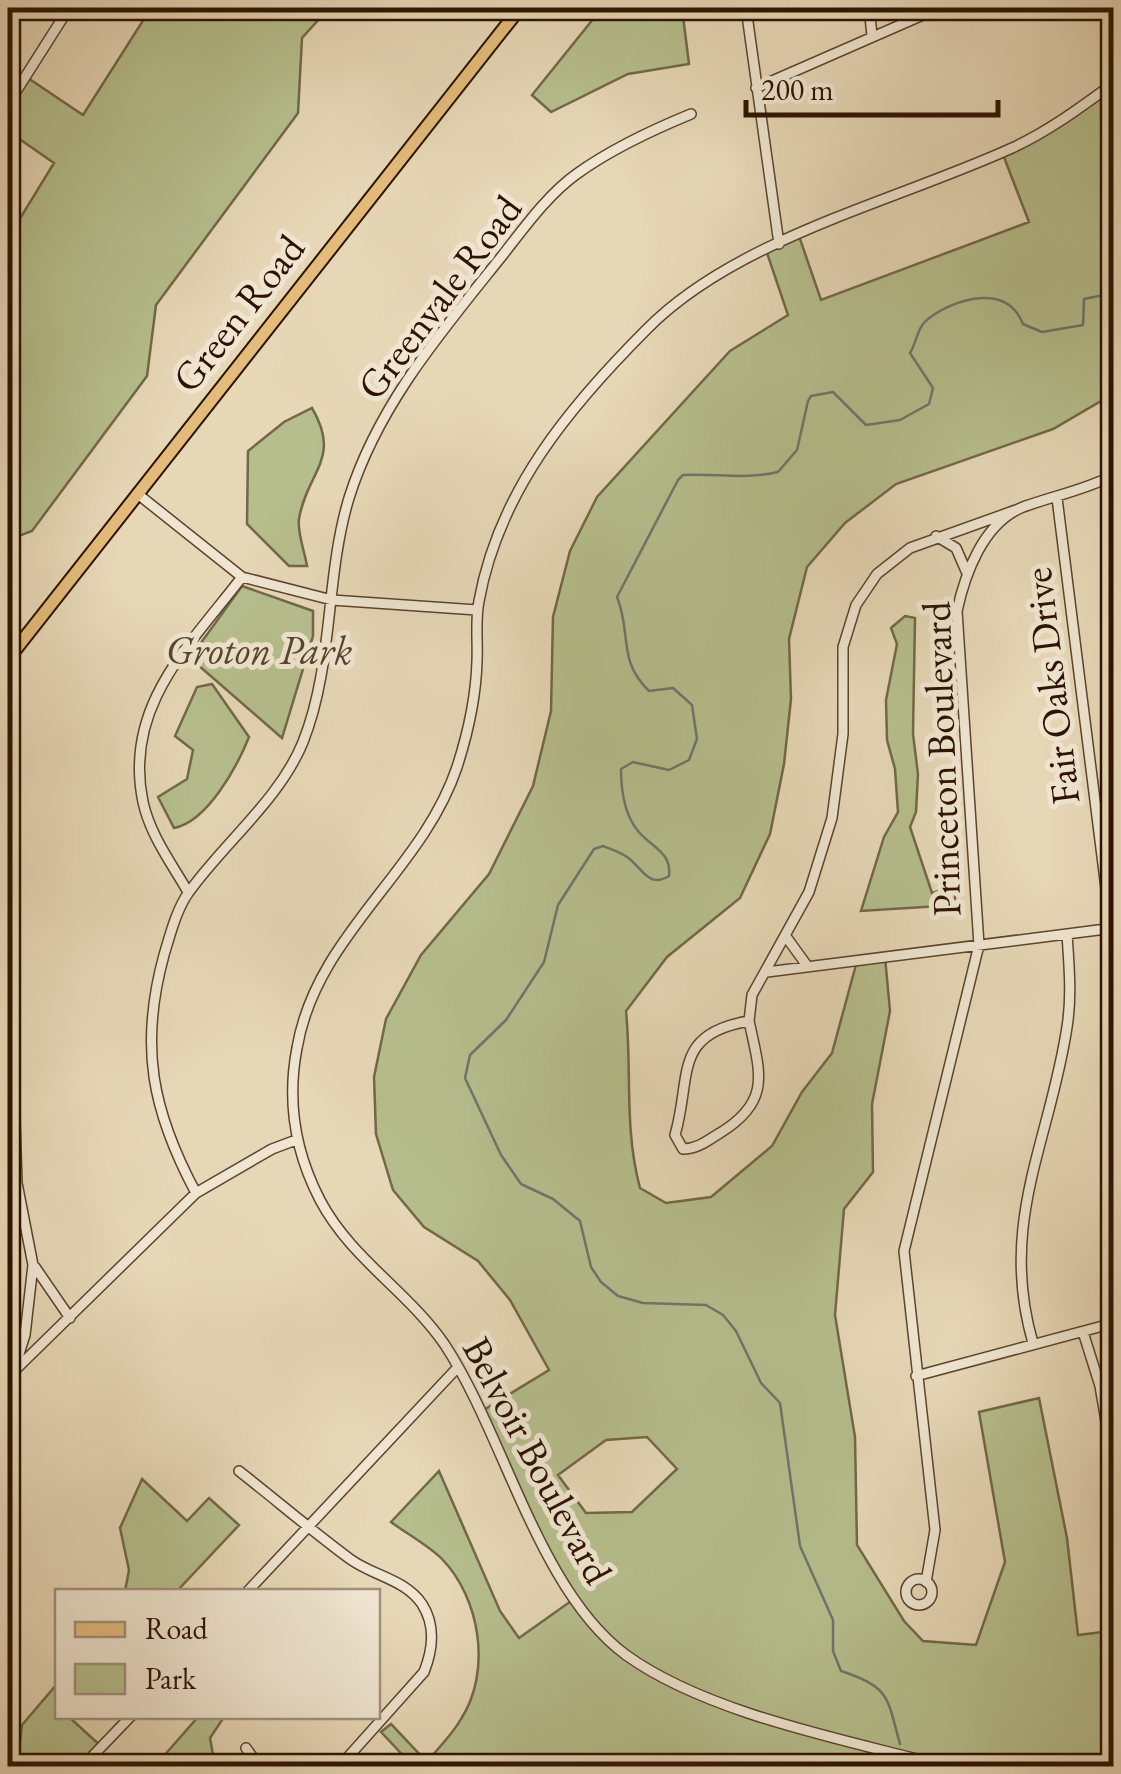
<svg xmlns="http://www.w3.org/2000/svg" width="1121" height="1774" font-family="'EB Garamond',serif">
	<rect width="100%" height="100%" fill="#e6d7b6"/>
	<filter id="stains"><feTurbulence type="fractalNoise" baseFrequency=".002" numOctaves="4"/><feColorMatrix values="0 0 0 0 .2 0 0 0 0 .09 0 0 0 0 .02 0 0 0 .5 -.17"/></filter>
	<radialGradient id="worn" r=".72"><stop offset=".6" stop-color="#630" stop-opacity="0"/><stop offset="1" stop-color="#630" stop-opacity=".3"/></radialGradient>
	<path fill="#b6be8d" stroke="#726847" stroke-width="2.5" fill-rule="evenodd" d="M 151,8 L 329,8 L 302,38 L 298,113 L 156,305 L 147,376 L 32,531 L 8,540 L 8,238 L 54,163 L 8,131 L 8,104 L 25,76 L 83,115 Z
		M 602,8 L 682,8 L 689,64 L 628,74 L 551,112 L 532,95 Z
		M 1113,83 L 1113,394 L 1053,429 L 896,484 L 845,523 L 807,567 L 789,639 L 791,699 L 784,764 L 770,834 L 740,898 L 667,957 L 626,1011 C 632,1072 624,1129 640,1188 L 666,1203 L 711,1197 L 772,1146 L 802,1092 L 832,1053 L 857,961 L 885,957 L 890,1011 L 872,1104 L 873,1172 L 844,1209 L 835,1315 L 855,1437 L 857,1545 L 904,1621 L 923,1641 L 976,1645 L 1005,1562 L 979,1412 L 1039,1398 L 1067,1538 L 1078,1635 L 1110,1631 L 1113,1635 L 1113,1766 L 413,1766 L 381,1732 L 391,1724 L 427,1762 C 438,1748 452,1735 461,1719 C 492,1671 480,1598 442,1559 C 428,1545 407,1534 391,1522 L 439,1471 L 500,1611 L 519,1638 L 574,1599 L 559,1576 L 482,1411 L 549,1370 L 510,1300 L 478,1261 L 424,1227 L 393,1190 L 376,1134 L 374,1077 L 386,1019 L 421,955 L 489,874 L 533,786 L 551,711 L 553,617 L 570,551 L 597,497 L 730,351 L 788,315 L 766,250 L 799,236 L 821,300 L 1029,222 L 1002,152 ZM 647,1437 L 677,1469 L 632,1512 L 586,1513 L 558,1475 L 606,1440 Z
		M 312,408 C 342,459 307,471 299,519 C 297,532 305,553 307,566 L 289,566 L 247,524 L 248,451 L 284,422 Z
		M 242,586 L 313,611 L 313,636 L 282,738 L 190,658 Z
		M 905,616 L 915,618 L 913,734 L 918,774 L 916,812 L 910,827 L 932,893 L 956,886 L 955,899 L 940,906 L 861,911 L 884,837 L 898,812 L 895,769 L 887,740 L 886,700 L 897,644 L 891,628 Z
		M 212,684 L 249,737 C 237,767 207,822 174,828 L 158,797 L 187,779 L 193,750 L 175,736 L 197,687 Z
		M 142,1479 L 187,1521 L 209,1498 L 239,1525 L 177,1591 L 125,1591 L 129,1570 L 120,1528 Z
		M 57,1684 L 58,1716 L 69,1717 L 103,1748 L 83,1766 L 17,1766 L 22,1725 Z
		M 198,1717 L 224,1717 L 210,1738 L 215,1766 L 155,1766 Z"/>
	<g fill="none" stroke-linecap="round" stroke-linejoin="round">
		<path stroke="#6d766b" stroke-width="2.5" d="M 900,1744 C 887,1698 891,1687 841,1671 L 833,1651 L 833,1620 L 800,1546 L 780,1403 L 761,1383 L 736,1331 L 723,1315 L 706,1305 L 643,1303 L 618,1296 L 601,1282 L 591,1267 L 580,1221 L 553,1199 L 521,1184 L 501,1155 L 465,1078 L 470,1055 L 506,1020 L 544,962 L 558,905 L 594,849 L 603,846 C 611,849 620,852 627,857 C 642,867 648,889 669,876 C 672,852 651,847 638,831 C 624,814 621,791 621,769 L 633,762 L 669,770 L 689,760 L 697,739 L 692,705 L 673,688 L 649,691 C 617,660 632,634 617,597 L 678,480 L 683,475 C 714,473 746,480 778,472 L 797,450 L 808,401 L 811,396 L 833,392 L 866,425 L 900,420 L 929,404 L 933,388 L 910,353 C 917,342 917,327 928,319 C 955,298 1007,283 1023,324 L 1042,332 L 1083,325 L 1084,299 L 1114,293"/>
		<g stroke="#5b442e" stroke-width="12">
			<path id="minor" d="M 746,8 L 779,244
				M 869,8 L 872,35
				M 756,88 L 939,8
				M 8,104 L 69,8
				M 139,495 L 242,577 L 332,600 L 477,610
				M 1057,498 L 1111,928
				M 936,536 L 956,548 L 966,571
				M 188,892 C 172,864 150,835 143,802 C 123,707 189,646 242,577
				M 8,898 L 17,1183 L 33,1265 L 25,1335 L 14,1370
				M 787,938 L 808,967
				M 767,972 L 1114,928
				M 749,1021 C 760,1073 772,1101 720,1133 C 708,1140 698,1149 683,1149 L 675,1135 C 692,1076 672,1034 749,1021 L 752,995 L 809,892 L 832,818 L 843,734 L 843,647 L 856,605 L 877,574 L 910,548 L 1016,510
				M 196,1193 C 152,1111 139,1046 164,955 C 170,935 177,908 189,892 C 224,843 280,799 303,742 C 334,664 325,577 349,498 C 378,405 442,331 502,256 C 524,228 548,194 578,173 C 613,148 652,130 691,114
				M 35,1267 L 70,1318
				M 1083,1332 L 1100,1386 L 1114,1468
				M 1033,1343 C 998,1223 1050,1141 1067,1027 C 1072,996 1069,965 1067,934
				M 916,1376 L 1114,1323
				M 8,1377 L 196,1193 L 272,1149 L 296,1140
				M 8,1425 L 14,1435 L 8,1447
				M 239,1471 C 276,1500 312,1531 350,1559 C 373,1576 405,1579 422,1604 C 436,1626 433,1649 424,1672 L 340,1766
				M906 1592a13 13 0 1 1 26 0a13 13 0 1 1-26 0Z
				M 926,1582 L 935,1530 L 904,1251 L 979,945 L 957,611 C 965,574 983,523 1023,507 C 1053,496 1085,490 1114,475
				M 247,1592 L 458,1367
				M 246,1748 L 259,1766
				M 83,1766 L 131,1716
				M 944,1766 C 846,1740 708,1714 626,1655 C 539,1591 505,1437 445,1345 C 408,1291 351,1259 320,1200 C 295,1152 287,1100 297,1048 C 316,935 422,872 457,767 C 468,733 476,698 477,661 C 478,641 475,621 479,601 C 499,491 569,407 647,329 C 737,238 896,201 1012,148 C 1049,131 1081,107 1114,83"/>
		</g>
		<g stroke="#2d1301" stroke-width="15">
			<path id="major" d="M 8,659 L 520,8"/>
		</g>
		<use href="#minor" stroke="#efe5d0" stroke-width="9"/>
		<use href="#major" stroke="#e3bc7b" stroke-width="11"/>
	</g>
	<g text-anchor="middle" dominant-baseline="central" stroke-width="10" stroke-linejoin="round" paint-order="stroke">
		<g font-size="40" fill="#2d1301" stroke="#efe5d0">
			<text transform="translate(439 297) rotate(-53)">Greenvale Road</text>
			<text transform="translate(238 313) rotate(-52)">Green Road</text>
			<text transform="translate(1051 686) rotate(-97)">Fair Oaks Drive</text>
			<text transform="translate(941 759) rotate(-92)">Princeton Boulevard</text>
			<text transform="translate(538 1460) rotate(62)">Belvoir Boulevard</text>
		</g>
		<g font-size="40" font-style="italic" fill="#56462b" stroke="#efe5d0">
			<text x="259" y="650">Groton Park</text>
		</g>
	</g>
	<rect width="1121" height="1774" fill="none" stroke="#e6d7b6" stroke-width="40"/>
	<rect x="10" y="10" width="1101" height="1754" fill="none" stroke="#2d1301" stroke-width="5"/>
	<rect x="20" y="20" width="1081" height="1734" fill="none" stroke="#2d1301" stroke-width="2.5"/>
	<rect x="55" y="1589" width="325" height="130" fill="#efe5d0" stroke="#a1917d" stroke-width="2.5"/>
	<rect x="75" y="1622" width="50" height="15" fill="#e3bc7b" stroke="#a1917d" stroke-width="2.5"/>
	<text x="145" y="1639" font-size="30" fill="#2d1301">Road</text>
	<rect x="75" y="1664" width="50" height="30" fill="#b6be8d" stroke="#a1917d" stroke-width="2.5"/>
	<text x="145" y="1689" font-size="30" fill="#2d1301">Park</text>
	<path d="M746 100v15h252v-15" fill="none" stroke="#2d1301" stroke-width="5"/>
	<text x="761" y="100" font-size="30" fill="#2d1301" stroke="#efe5d0" stroke-width="8" paint-order="stroke">200 m</text>
	<rect width="100%" height="100%" filter="url(#stains)"/>
	<rect width="100%" height="100%" fill="url(#worn)"/>
</svg>
